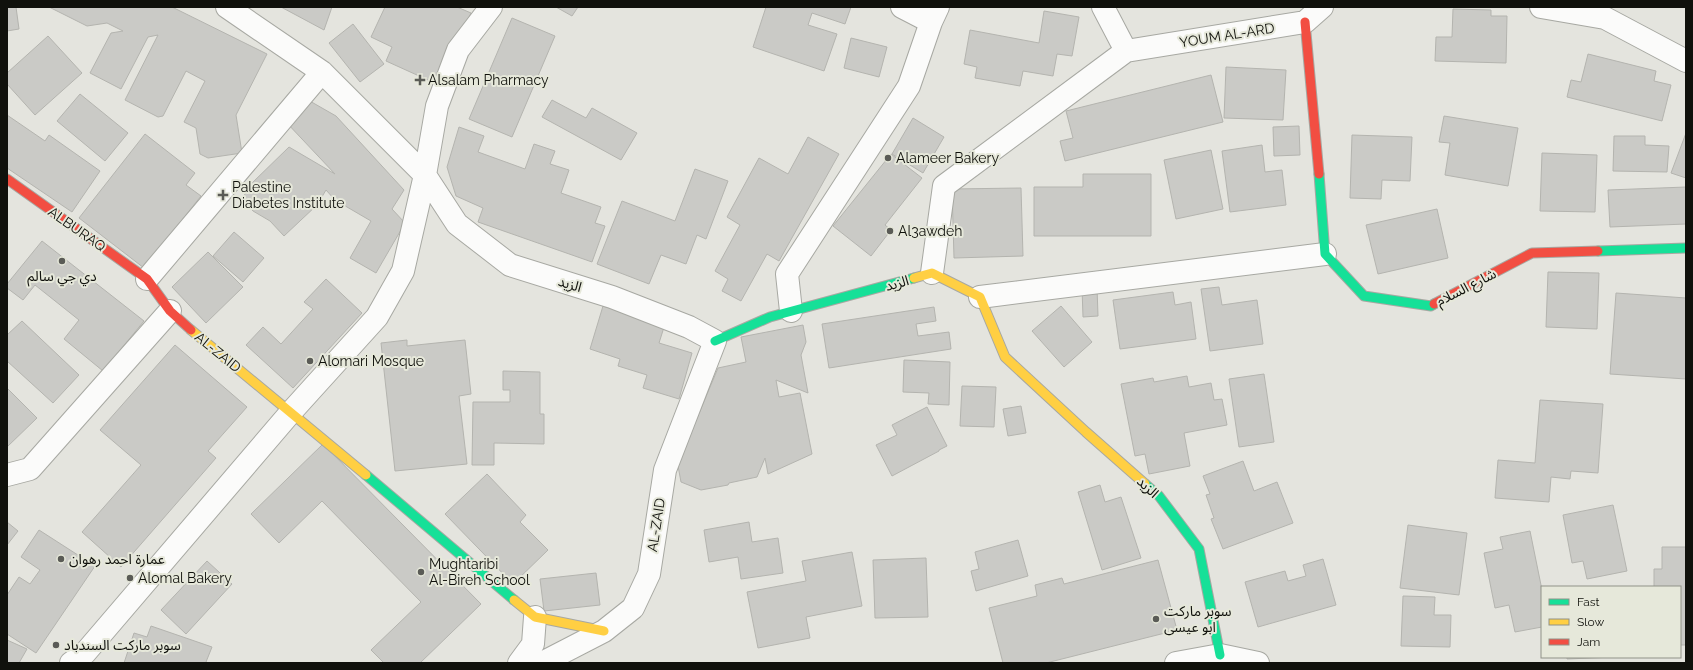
<svg xmlns="http://www.w3.org/2000/svg" width="1693" height="670" font-family="Raleway,'Noto Sans Arabic',sans-serif">
	<rect width="100%" height="100%" fill="#e4e4de"/>
	<path fill="#cacac6" stroke="#b4b4af" d="M 7,7 L 16,7 L 19,29 L 7,31 Z
		M 49,7 L 172,7 L 267,54 L 236,115 L 242,153 L 208,158 L 200,154 L 196,128 L 184,122 L 205,81 L 186,71 L 163,116 L 158,117 L 125,100 L 158,35 L 148,37 L 121,89 L 90,73 L 111,33 L 123,31 L 107,23 L 87,26 Z
		M 281,7 L 332,7 L 324,30 Z
		M 385,7 L 457,7 L 471,13 L 439,85 L 386,61 L 392,47 L 371,37 Z
		M 556,7 L 578,7 L 572,16 Z
		M 766,7 L 851,7 L 845,24 L 812,13 L 808,25 L 837,34 L 824,71 L 753,47 Z
		M 1453,9 L 1491,10 L 1491,16 L 1507,16 L 1506,63 L 1435,61 L 1436,37 L 1452,37 Z
		M 1044,11 L 1079,17 L 1072,56 L 1057,54 L 1053,76 L 1023,71 L 1020,86 L 975,78 L 977,67 L 964,64 L 970,30 L 1039,43 Z
		M 512,18 L 555,36 L 512,137 L 469,119 Z
		M 353,24 L 384,64 L 360,82 L 329,43 Z
		M 48,36 L 82,73 L 35,115 L 7,84 L 7,73 Z
		M 851,38 L 887,47 L 879,77 L 844,68 Z
		M 1588,54 L 1656,71 L 1654,81 L 1671,85 L 1662,121 L 1567,97 L 1571,80 L 1581,82 Z
		M 1226,67 L 1286,70 L 1283,120 L 1224,118 Z
		M 1211,75 L 1223,122 L 1065,161 L 1060,141 L 1073,138 L 1066,111 Z
		M 80,94 L 128,133 L 105,161 L 57,121 Z
		M 308,100 L 336,116 L 404,190 L 392,209 L 405,223 L 376,273 L 350,258 L 371,221 L 335,200 L 326,190 L 317,205 L 284,236 L 270,221 L 253,211 L 242,199 L 251,184 L 289,147 L 335,174 L 285,121 Z
		M 552,100 L 586,118 L 592,108 L 637,133 L 621,160 L 542,117 Z
		M 7,115 L 45,141 L 49,135 L 100,171 L 72,212 L 7,168 Z
		M 1444,116 L 1518,128 L 1508,186 L 1445,175 L 1450,143 L 1439,142 Z
		M 913,118 L 944,137 L 923,173 L 892,154 Z
		M 1299,126 L 1300,155 L 1274,156 L 1273,127 Z
		M 459,127 L 484,136 L 478,152 L 525,169 L 534,144 L 555,151 L 550,164 L 569,170 L 561,193 L 601,207 L 595,223 L 605,226 L 592,262 L 478,222 L 483,208 L 456,196 L 447,167 Z
		M 1686,133 L 1686,178 L 1671,173 Z
		M 145,134 L 195,173 L 186,185 L 201,196 L 144,268 L 79,218 Z
		M 1352,135 L 1412,137 L 1410,181 L 1382,180 L 1381,199 L 1350,198 Z
		M 1614,136 L 1645,136 L 1645,145 L 1669,146 L 1667,172 L 1613,171 Z
		M 808,137 L 839,154 L 779,261 L 767,254 L 741,301 L 722,291 L 728,279 L 715,271 L 740,225 L 727,217 L 759,158 L 788,174 Z
		M 1262,145 L 1265,172 L 1282,170 L 1286,205 L 1230,212 L 1222,151 Z
		M 1211,150 L 1223,209 L 1176,219 L 1164,160 Z
		M 1542,153 L 1597,155 L 1595,212 L 1540,211 Z
		M 891,154 L 922,178 L 885,225 L 891,230 L 871,256 L 833,226 Z
		M 695,169 L 728,181 L 706,239 L 697,235 L 686,264 L 661,255 L 649,284 L 597,264 L 622,201 L 675,221 Z
		M 1083,174 L 1151,174 L 1151,236 L 1034,236 L 1034,187 L 1083,187 Z
		M 1686,187 L 1686,224 L 1610,227 L 1608,190 Z
		M 1021,188 L 1023,256 L 954,258 L 952,189 Z
		M 1437,209 L 1448,258 L 1378,274 L 1366,225 Z
		M 234,232 L 264,258 L 243,282 L 213,256 Z
		M 42,241 L 144,321 L 103,371 L 64,339 L 79,320 L 35,285 L 23,300 L 7,288 L 7,284 Z
		M 208,252 L 243,287 L 206,323 L 172,287 Z
		M 1548,272 L 1599,273 L 1597,329 L 1546,327 Z
		M 326,279 L 362,313 L 293,388 L 246,345 L 263,327 L 281,344 L 313,309 L 304,302 Z
		M 1097,287 L 1098,316 L 1083,317 L 1082,288 Z
		M 1219,287 L 1222,305 L 1257,300 L 1263,344 L 1210,351 L 1201,289 Z
		M 1173,292 L 1175,305 L 1191,302 L 1196,339 L 1120,349 L 1113,300 Z
		M 1616,293 L 1686,298 L 1686,379 L 1610,374 Z
		M 603,306 L 665,324 L 659,343 L 692,353 L 679,399 L 643,388 L 647,375 L 618,366 L 620,359 L 590,349 Z
		M 1061,306 L 1092,342 L 1064,367 L 1032,331 Z
		M 934,307 L 936,321 L 916,324 L 918,336 L 949,332 L 951,349 L 829,368 L 822,324 Z
		M 22,321 L 79,375 L 53,403 L 7,361 L 7,335 Z
		M 803,325 L 806,342 L 801,355 L 808,393 L 776,380 L 779,397 L 800,393 L 812,454 L 768,474 L 765,458 L 757,477 L 729,483 L 728,485 L 701,490 L 681,482 L 676,455 L 682,454 L 718,368 L 746,362 L 741,337 Z
		M 407,340 L 407,346 L 465,340 L 471,394 L 459,396 L 467,464 L 395,471 L 381,343 Z
		M 175,345 L 247,407 L 208,451 L 216,458 L 121,567 L 82,532 L 141,465 L 100,430 Z
		M 904,360 L 950,362 L 949,405 L 928,404 L 929,393 L 903,392 Z
		M 503,371 L 540,372 L 540,414 L 544,414 L 544,444 L 494,443 L 494,465 L 472,465 L 473,402 L 510,402 L 510,390 L 503,390 Z
		M 1264,374 L 1274,442 L 1239,447 L 1229,379 Z
		M 1187,376 L 1189,387 L 1211,383 L 1214,400 L 1222,399 L 1227,425 L 1184,433 L 1190,466 L 1149,474 L 1145,454 L 1135,456 L 1121,384 L 1153,378 L 1154,382 Z
		M 962,386 L 996,387 L 994,427 L 960,426 Z
		M 7,388 L 37,418 L 7,447 Z
		M 1540,400 L 1603,404 L 1598,473 L 1571,471 L 1570,479 L 1551,477 L 1549,502 L 1495,498 L 1498,460 L 1535,463 Z
		M 1021,406 L 1026,433 L 1008,436 L 1003,409 Z
		M 927,407 L 947,446 L 939,450 L 939,451 L 892,476 L 876,445 L 897,435 L 892,425 Z
		M 323,444 L 481,604 L 420,663 L 384,663 L 371,650 L 421,602 L 322,501 L 279,543 L 251,514 Z
		M 1243,461 L 1254,491 L 1277,482 L 1293,523 L 1223,549 L 1211,519 L 1214,518 L 1206,495 L 1210,494 L 1203,476 Z
		M 487,474 L 526,515 L 520,522 L 548,550 L 513,584 L 445,514 Z
		M 1100,485 L 1105,502 L 1121,497 L 1141,558 L 1102,570 L 1078,492 Z
		M 1613,505 L 1627,571 L 1587,579 L 1583,561 L 1572,563 L 1563,515 Z
		M 7,522 L 18,531 L 7,545 Z
		M 749,522 L 752,542 L 778,538 L 783,573 L 741,579 L 738,557 L 709,562 L 704,530 Z
		M 1408,525 L 1467,533 L 1459,595 L 1400,588 Z
		M 39,530 L 95,566 L 36,653 L 7,634 L 7,595 L 19,577 L 30,584 L 40,570 L 21,557 Z
		M 1530,531 L 1542,590 L 1542,627 L 1515,632 L 1509,605 L 1495,608 L 1484,553 L 1503,549 L 1500,537 Z
		M 1018,540 L 1028,576 L 976,591 L 971,571 L 979,569 L 975,552 Z
		M 1662,547 L 1686,547 L 1686,645 L 1680,645 L 1680,587 L 1654,587 L 1654,569 L 1662,569 Z
		M 852,552 L 862,606 L 806,617 L 810,638 L 758,648 L 747,592 L 806,581 L 802,561 Z
		M 926,558 L 928,617 L 875,618 L 873,560 Z
		M 1323,559 L 1336,605 L 1258,627 L 1245,582 L 1285,571 L 1288,581 L 1306,576 L 1303,565 Z
		M 1158,560 L 1177,630 L 1046,663 L 1003,663 L 989,608 L 1037,596 L 1035,585 L 1062,578 L 1064,584 Z
		M 207,561 L 232,584 L 186,634 L 161,610 Z
		M 596,573 L 600,605 L 544,611 L 540,579 Z
		M 1403,596 L 1435,597 L 1434,615 L 1451,615 L 1450,647 L 1401,646 Z
		M 151,626 L 212,647 L 206,662 L 208,663 L 124,663 L 134,633 L 147,637 Z
		M 7,640 L 27,649 L 19,663 L 7,663 Z
		M 1567,657 L 1614,657 L 1567,659 Z"/>
	<g fill="none" stroke-linecap="round" stroke-linejoin="round">
		<g stroke="#a7a8a2" stroke-width="24">
			<path id="street" d="M 227,7 L 322,72 L 425,175 L 437,106 L 458,50 L 491,7
				M 902,7 L 931,22
				M 1103,7 L 1126,51
				M 1541,7 L 1605,18 L 1686,61
				M 425,175 L 457,224 L 510,265 L 612,297 L 689,327 L 715,341 L 665,470 L 649,574 L 633,608 L 604,631 L 542,663
				M 932,273 L 944,186 L 1126,51 L 1305,22 L 1322,7
				M 147,279 L 322,72
				M 980,297 L 1325,254
				M 791,311 L 787,274 L 909,86 L 931,22 L 938,7
				M 7,475 L 30,469 L 170,311
				M 71,663 L 85,653 L 291,412 L 377,317 L 403,271 L 425,175
				M 519,663 L 533,644 L 535,617
				M 1176,663 L 1220,655 L 1258,663"/>
		</g>
		<g stroke="#a7a8a2" stroke-width="11">
			<path id="fast" d="M 1319,174 L 1325,254 L 1364,296 L 1431,306 L 1434,304
				M 1598,251 L 1686,248
				M 715,341 L 770,317 L 914,278
				M 366,475 L 514,600
				M 1145,484 L 1159,496 L 1199,549 L 1220,655"/>
		</g>
		<g stroke="#a7a8a2" stroke-width="11">
			<path id="slow" d="M 914,278 L 932,273 L 980,297 L 1005,357 L 1086,432 L 1145,484
				M 191,330 L 366,475
				M 514,600 L 535,617 L 604,631"/>
		</g>
		<g stroke="#a7a8a2" stroke-width="11">
			<path id="jam" d="M 1305,22 L 1319,174
				M 7,179 L 147,279 L 170,311 L 191,330
				M 1434,304 L 1532,253 L 1598,251"/>
		</g>
		<use href="#street" stroke="#fbfbfa" stroke-width="22"/>
		<use href="#fast" stroke="#16e098" stroke-width="9"/>
		<use href="#slow" stroke="#ffcf43" stroke-width="9"/>
		<use href="#jam" stroke="#f24e42" stroke-width="9"/>
	</g>
	<g fill="#5a5b56" stroke="#e6e8da" stroke-width="1.5">
		<path d="M418 74h4v4h4v4h-4v4h-4v-4h-4v-4h4z"/>
		<circle cx="888" cy="158" r="4"/>
		<path d="M221 189h4v4h4v4h-4v4h-4v-4h-4v-4h4z"/>
		<circle cx="890" cy="231" r="4"/>
		<circle cx="62" cy="261" r="4"/>
		<circle cx="310" cy="361" r="4"/>
		<circle cx="61" cy="559" r="4"/>
		<circle cx="421" cy="572" r="4"/>
		<circle cx="130" cy="578" r="4"/>
		<circle cx="1156" cy="619" r="4"/>
		<circle cx="56" cy="645" r="4"/>
	</g>
	<g text-anchor="middle" dominant-baseline="central" stroke-width="4" stroke-linejoin="round" paint-order="stroke">
		<g font-size="14" fill="#10110c" stroke="#e6e8da">
			<text transform="translate(1227 35) rotate(-9)">YOUM AL-ARD</text>
			<text transform="translate(77 229) rotate(35)">ALBURAQ</text>
			<text transform="translate(897 283) rotate(-15)">الزيد</text>
			<text transform="translate(570 284) rotate(17)">الزيد</text>
			<text transform="translate(1466 287) rotate(-27)">شارع السلام</text>
			<text transform="translate(218 352) rotate(39)">AL-ZAID</text>
			<text transform="translate(1148 487) rotate(43)">الزيد</text>
			<text transform="translate(656 525) rotate(-81)">AL-ZAID</text>
		</g>
		<g font-size="14" fill="#10110c" stroke="#e6e8da" text-anchor="start">
			<text x="428" y="80">Alsalam Pharmacy</text>
			<text x="896" y="158">Alameer Bakery</text>
			<text x="232" y="187">Palestine<tspan x="232" dy="16">Diabetes Institute</tspan></text>
			<text x="898" y="231">Al3awdeh</text>
			<text x="62" y="276" text-anchor="middle">دي جي سالم</text>
			<text x="318" y="361">Alomari Mosque</text>
			<text x="69" y="559">عمارة احمد رهوان</text>
			<text x="429" y="564">Mughtaribi<tspan x="429" dy="16">Al-Bireh School</tspan></text>
			<text x="138" y="578">Alomal Bakery</text>
			<text x="1164" y="611">سوبر ماركت<tspan x="1164" dy="16">ابو عيسی</tspan></text>
			<text x="64" y="645">سوبر ماركت السندباد</text>
		</g>
	</g>
	<rect width="1693" height="670" fill="none" stroke="#10110c" stroke-width="16"/>
	<rect x="1541" y="586" width="140" height="72" fill="#e6e8da" stroke="#909288"/>
	<rect x="1549" y="599" width="20" height="6" fill="#16e098" stroke="#909288"/>
	<text x="1577" y="606" font-size="12" fill="#10110c">Fast</text>
	<rect x="1549" y="619" width="20" height="6" fill="#ffcf43" stroke="#909288"/>
	<text x="1577" y="626" font-size="12" fill="#10110c">Slow</text>
	<rect x="1549" y="639" width="20" height="6" fill="#f24e42" stroke="#909288"/>
	<text x="1577" y="646" font-size="12" fill="#10110c">Jam</text>
</svg>
